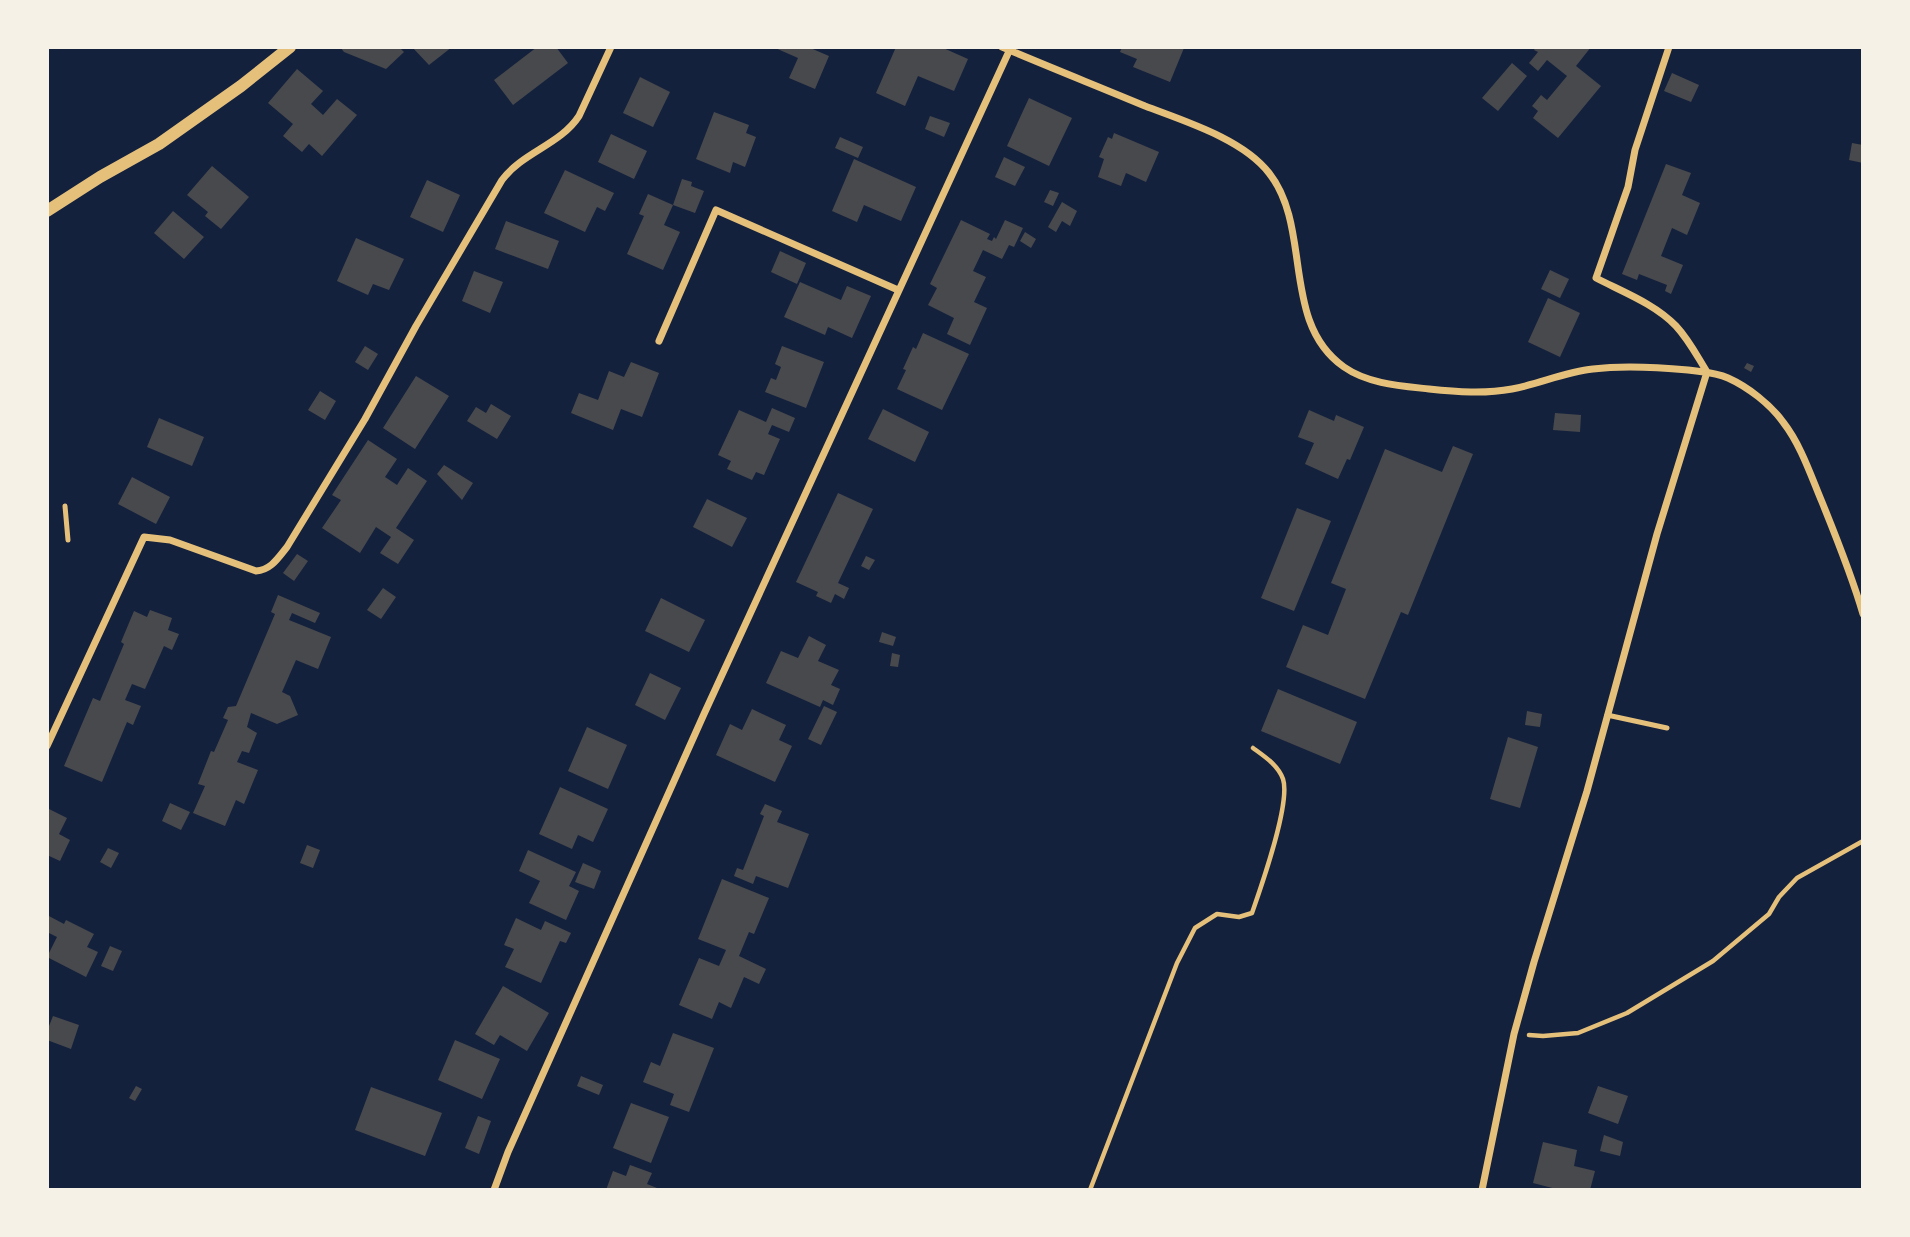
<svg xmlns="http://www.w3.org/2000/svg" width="1910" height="1237" font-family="'IBM Plex Sans',sans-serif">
	<rect width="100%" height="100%" fill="#14213d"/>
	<path fill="#48494c" d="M 340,47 L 399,47 L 404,52 L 386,69 L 344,52 Z
		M 412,47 L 452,47 L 429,65 Z
		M 537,47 L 556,47 L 568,63 L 513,105 L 494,80 Z
		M 773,47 L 808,47 L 829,56 L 815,89 L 789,78 L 798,58 Z
		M 896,47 L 941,47 L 968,59 L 954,91 L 918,76 L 905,106 L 876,93 Z
		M 1122,47 L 1182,47 L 1184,48 L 1170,82 L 1133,67 L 1137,59 L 1120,52 Z
		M 1536,47 L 1591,47 L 1576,66 L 1601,86 L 1558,138 L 1533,118 L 1538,111 L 1532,106 L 1541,95 L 1547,100 L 1567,76 L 1547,60 L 1538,71 L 1529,63 L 1538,52 L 1534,50 Z
		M 1512,63 L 1527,76 L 1498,111 L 1482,98 Z
		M 297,69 L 323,91 L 311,104 L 323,115 L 337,99 L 357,115 L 322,156 L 309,144 L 302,152 L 283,136 L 293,124 L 268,103 Z
		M 1672,73 L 1699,85 L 1691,102 L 1664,91 Z
		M 640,77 L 670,92 L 653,127 L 623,113 Z
		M 1029,98 L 1072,118 L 1049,166 L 1007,146 Z
		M 714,112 L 749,125 L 746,133 L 756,137 L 745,167 L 733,162 L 730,173 L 696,159 Z
		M 930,116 L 950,123 L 944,137 L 925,129 Z
		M 1114,133 L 1159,152 L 1146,182 L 1126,173 L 1121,186 L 1098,177 L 1104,159 L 1099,157 L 1108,137 L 1112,139 Z
		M 611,134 L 647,151 L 634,179 L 598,162 Z
		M 840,137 L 863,147 L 858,158 L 835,148 Z
		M 1852,143 L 1863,145 L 1863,163 L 1849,160 Z
		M 1004,157 L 1025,167 L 1015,186 L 995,177 Z
		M 854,159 L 916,187 L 901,221 L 864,205 L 857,222 L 832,211 Z
		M 1666,164 L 1691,173 L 1682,195 L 1700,203 L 1687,235 L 1672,228 L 1661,256 L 1683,265 L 1671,294 L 1665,291 L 1667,285 L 1639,274 L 1637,280 L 1622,274 Z
		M 212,166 L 249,197 L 221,229 L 205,216 L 208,212 L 187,195 Z
		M 565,170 L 614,193 L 605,211 L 597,207 L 585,232 L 544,213 Z
		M 682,179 L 692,182 L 691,186 L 704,191 L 695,213 L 673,205 Z
		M 427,180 L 460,195 L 443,232 L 410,217 Z
		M 1050,190 L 1059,193 L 1053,206 L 1044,202 Z
		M 648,194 L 673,205 L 664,225 L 680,232 L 663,270 L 627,254 L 644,216 L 639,214 Z
		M 1062,202 L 1077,211 L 1070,226 L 1062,221 L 1056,232 L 1048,227 Z
		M 173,211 L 204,237 L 184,259 L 154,233 Z
		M 961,220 L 990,234 L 987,239 L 992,241 L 994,237 L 996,239 L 1005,220 L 1023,228 L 1014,247 L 1009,245 L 1002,259 L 983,250 L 973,271 L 986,277 L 974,302 L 987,308 L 970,345 L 947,334 L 954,318 L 928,305 L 937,288 L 930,284 Z
		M 506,221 L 559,241 L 548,269 L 495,249 Z
		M 1025,232 L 1036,239 L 1031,248 L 1020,241 Z
		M 356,238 L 404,259 L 389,290 L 373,284 L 368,295 L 337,281 Z
		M 780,251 L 806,263 L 797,284 L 771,272 Z
		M 1550,270 L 1569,279 L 1560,298 L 1541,289 Z
		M 474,271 L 503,282 L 490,313 L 462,301 Z
		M 800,282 L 841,300 L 847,286 L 871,296 L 852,338 L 828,327 L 825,335 L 784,317 Z
		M 1548,298 L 1580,313 L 1560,357 L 1528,342 Z
		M 923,333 L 969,354 L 942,410 L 897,389 L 906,370 L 903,369 L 913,347 L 916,349 Z
		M 365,346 L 378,354 L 368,370 L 355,362 Z
		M 782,346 L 824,362 L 806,408 L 765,392 L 771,378 L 776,380 L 781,367 L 775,364 Z
		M 631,362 L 659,373 L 642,417 L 621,409 L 613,430 L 571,413 L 579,393 L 598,400 L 609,371 L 624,377 Z
		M 1747,363 L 1754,366 L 1751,372 L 1744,368 Z
		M 416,376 L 449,396 L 415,449 L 383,428 Z
		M 320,391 L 336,401 L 325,420 L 308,410 Z
		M 491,404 L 511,416 L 497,439 L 467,421 L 476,407 L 486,413 Z
		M 772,408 L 795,418 L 789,432 L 772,425 L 768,434 L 780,439 L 764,475 L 756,472 L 752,480 L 727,469 L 731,461 L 718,455 L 739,410 L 766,422 Z
		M 883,409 L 929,432 L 915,462 L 868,439 Z
		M 1309,410 L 1334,421 L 1336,415 L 1364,427 L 1350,460 L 1347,459 L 1338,479 L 1305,464 L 1314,443 L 1298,437 Z
		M 1555,413 L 1581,415 L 1580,432 L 1553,430 Z
		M 159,418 L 204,437 L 192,466 L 147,447 Z
		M 368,440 L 397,459 L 385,477 L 397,485 L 408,468 L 427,481 L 396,528 L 414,540 L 398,564 L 380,553 L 391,537 L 376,527 L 360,553 L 322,528 L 341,500 L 332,495 Z
		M 1453,446 L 1473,454 L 1408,615 L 1401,612 L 1365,699 L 1286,667 L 1303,625 L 1328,635 L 1346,589 L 1331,583 L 1385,449 L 1442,472 Z
		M 444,465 L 473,483 L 462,500 L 437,474 Z
		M 132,477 L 170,497 L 156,524 L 118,504 Z
		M 838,493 L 873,509 L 838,583 L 849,588 L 844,599 L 835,594 L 831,603 L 816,596 L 818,592 L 796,582 Z
		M 707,499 L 747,518 L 732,547 L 693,527 Z
		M 1297,508 L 1331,521 L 1294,611 L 1261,598 Z
		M 297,554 L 308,561 L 294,581 L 283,573 Z
		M 866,556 L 875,560 L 869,570 L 861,566 Z
		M 383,588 L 396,597 L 381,619 L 367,610 Z
		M 278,595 L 320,613 L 315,623 L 292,613 L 289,620 L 331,637 L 318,669 L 296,660 L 282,692 L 290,696 L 298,715 L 277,724 L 251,713 L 247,727 L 257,733 L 249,753 L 242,751 L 237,762 L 258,770 L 244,804 L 236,800 L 225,826 L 193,813 L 205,786 L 198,784 L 211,751 L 214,752 L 228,720 L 223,718 L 228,707 L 236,706 L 275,614 L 271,612 Z
		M 661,598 L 705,620 L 689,652 L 645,631 Z
		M 150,610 L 172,618 L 168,630 L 179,634 L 172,650 L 164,646 L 145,689 L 132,684 L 125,700 L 141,706 L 133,725 L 127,722 L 102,782 L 64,766 L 93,698 L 100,701 L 124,644 L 121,642 L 134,611 L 147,617 Z
		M 882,632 L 896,637 L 893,646 L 879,642 Z
		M 809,636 L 826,645 L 818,661 L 839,670 L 831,685 L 840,689 L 833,705 L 823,700 L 820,707 L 766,683 L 781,651 L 798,658 Z
		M 892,653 L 900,655 L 898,667 L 890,666 Z
		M 650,673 L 681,688 L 665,720 L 635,705 Z
		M 1278,689 L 1357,722 L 1340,764 L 1261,731 Z
		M 824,706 L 837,712 L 821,745 L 808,739 Z
		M 752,709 L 786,725 L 779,740 L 792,746 L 775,782 L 716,755 L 730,724 L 742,730 Z
		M 1527,711 L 1542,714 L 1540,727 L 1525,725 Z
		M 587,727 L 627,745 L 608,789 L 568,771 Z
		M 1508,737 L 1538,747 L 1520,808 L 1490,799 Z
		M 560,787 L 608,809 L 593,842 L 578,835 L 572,849 L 539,834 Z
		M 170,803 L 190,812 L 181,830 L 162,821 Z
		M 765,804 L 782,811 L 777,822 L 809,834 L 788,888 L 756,876 L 753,884 L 734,876 L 737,868 L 743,870 L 764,816 L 760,814 Z
		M 47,808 L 67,818 L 59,834 L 70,840 L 60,861 L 47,855 Z
		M 307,845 L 320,850 L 313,868 L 300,863 Z
		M 108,848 L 119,853 L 111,868 L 100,862 Z
		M 528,850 L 576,872 L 569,886 L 579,891 L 566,920 L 529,903 L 540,881 L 519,871 Z
		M 583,863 L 601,871 L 594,889 L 575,882 Z
		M 722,879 L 769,898 L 754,934 L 749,932 L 739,956 L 766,969 L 759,984 L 744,977 L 731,1008 L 719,1002 L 712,1019 L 679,1005 L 699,958 L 719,966 L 726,950 L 698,939 Z
		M 47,915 L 64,924 L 66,920 L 94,934 L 87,947 L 98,952 L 86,977 L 47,957 L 57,937 L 47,932 Z
		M 516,918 L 541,930 L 545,921 L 571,933 L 566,943 L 560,941 L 541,983 L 505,967 L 514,949 L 504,945 Z
		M 110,946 L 122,951 L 113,971 L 101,966 Z
		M 503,986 L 549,1013 L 527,1051 L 500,1035 L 494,1045 L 475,1034 Z
		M 53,1016 L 79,1025 L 71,1049 L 47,1040 L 47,1031 Z
		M 673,1033 L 714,1048 L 689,1112 L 670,1105 L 674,1094 L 643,1082 L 651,1062 L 660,1066 Z
		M 455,1040 L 500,1059 L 482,1099 L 438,1080 Z
		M 581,1076 L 603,1085 L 599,1095 L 577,1086 Z
		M 136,1086 L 142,1089 L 135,1101 L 129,1098 Z
		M 1598,1086 L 1628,1096 L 1618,1124 L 1588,1113 Z
		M 371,1087 L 442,1113 L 425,1156 L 355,1130 Z
		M 631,1103 L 669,1117 L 651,1163 L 613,1148 Z
		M 478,1116 L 491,1121 L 479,1154 L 465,1148 Z
		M 1604,1135 L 1623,1142 L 1620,1156 L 1600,1151 Z
		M 1543,1142 L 1577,1150 L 1574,1166 L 1595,1171 L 1590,1190 L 1560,1190 L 1533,1183 Z
		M 630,1165 L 652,1173 L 647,1184 L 657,1188 L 656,1190 L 606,1190 L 613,1171 L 626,1176 Z"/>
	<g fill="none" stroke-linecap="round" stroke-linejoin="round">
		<path stroke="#e5c07b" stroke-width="4.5" d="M 1529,1035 L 1543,1036 L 1578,1033 L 1627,1013 L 1713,961 L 1769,914 L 1779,897 L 1797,878 L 1863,841
			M 1090,1190 L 1177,963 L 1195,928 L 1217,914 L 1239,917 L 1252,913 C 1261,887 1291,803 1283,779 C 1278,765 1264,756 1253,748"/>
		<path stroke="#e5c07b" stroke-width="5" d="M 65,506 L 68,540
			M 1607,715 L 1667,728"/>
		<path stroke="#e5c07b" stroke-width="7" d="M 1002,47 C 1049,67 1097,86 1145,106 C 1184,121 1243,139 1269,173 C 1313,229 1280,322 1344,367 C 1368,384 1402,386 1429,389 C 1457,392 1485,394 1512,389 C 1539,384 1565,372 1593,369 C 1624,365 1656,367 1688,370 C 1701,372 1715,372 1728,378 C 1748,387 1770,404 1783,422 C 1801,445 1811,476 1822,502 C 1837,539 1852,576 1863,614
			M 659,341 L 716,210 L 898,290
			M 47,746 L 144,537 L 170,540 L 256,571 C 271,570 278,558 287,547 L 365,419 L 416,326 L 502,180 C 523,152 560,145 579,116 L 611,47
			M 494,1190 L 508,1152 L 704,714 L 1011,47
			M 1482,1190 L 1514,1034 L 1534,962 L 1587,791 L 1657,534 L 1707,372 C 1697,356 1689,340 1676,326 C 1655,304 1623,292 1596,278 L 1628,187 L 1635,150 L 1669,47"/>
		<path stroke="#e5c07b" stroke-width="12" d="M 47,211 L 100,177 L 159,144 L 241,86 L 290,47"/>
	</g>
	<rect width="1910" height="1237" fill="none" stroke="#f6f1e7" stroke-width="98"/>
</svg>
